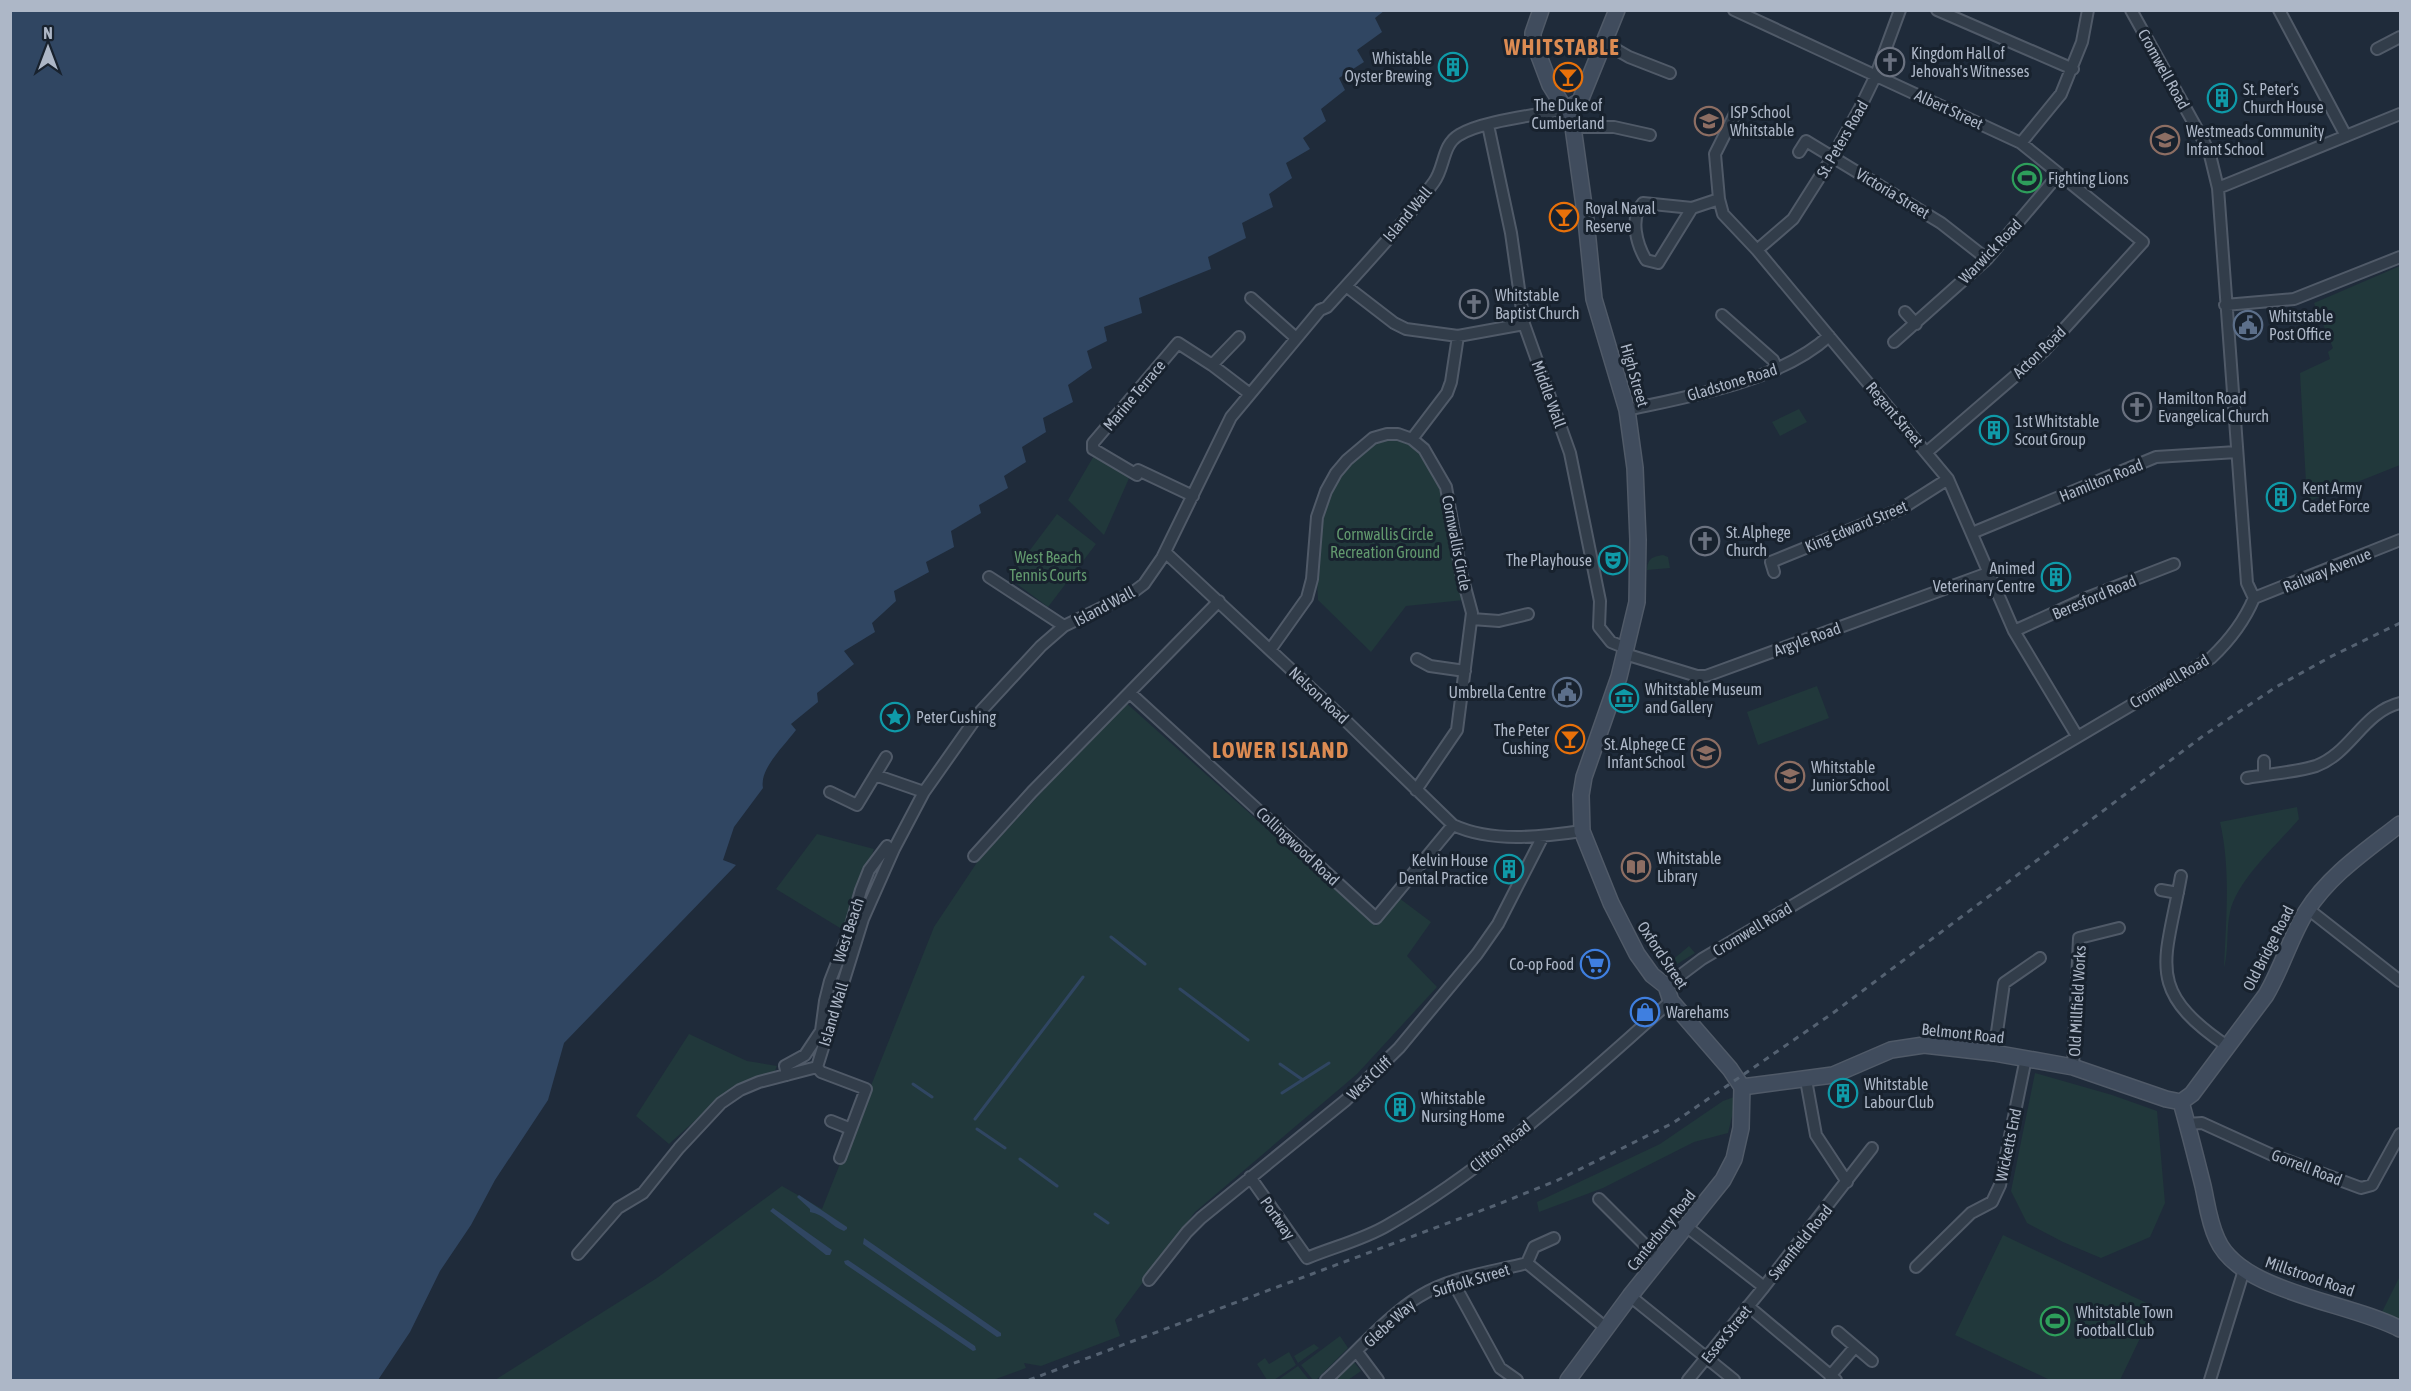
<svg xmlns="http://www.w3.org/2000/svg" width="2411" height="1391" font-family="'Asap Condensed',sans-serif">
	<rect width="100%" height="100%" fill="#1f2b3a"/>
	<path fill="#21383b" d="M 2400,266 L 2400,465 L 2307,502 L 2300,373 L 2330,359 L 2328,352 L 2333,348 L 2314,303 Z
		M 1799,409 L 1807,422 L 1780,436 L 1772,422 Z
		M 1396,438 L 1417,447 L 1441,484 L 1464,600 L 1406,606 L 1371,652 L 1318,600 C 1315,550 1318,501 1352,463 C 1365,449 1377,440 1396,438 Z
		M 1095,454 L 1130,476 L 1104,535 L 1068,500 Z
		M 1057,514 L 1096,544 L 1048,607 L 1009,578 Z
		M 1663,555 L 1668,557 L 1670,568 L 1647,570 C 1648,558 1652,557 1663,555 Z
		M 1817,686 L 1829,718 L 1758,745 L 1747,712 Z
		M 1125,702 L 1376,926 L 1399,898 L 1431,922 L 1407,956 L 1437,987 L 1357,1074 L 1195,1212 L 1115,1320 L 1120,1336 L 1041,1366 L 1024,1363 L 1026,1368 L 993,1380 L 495,1380 L 657,1278 L 782,1186 L 822,1209 L 934,927 L 978,861 Z
		M 2297,807 L 2299,819 C 2278,844 2237,880 2230,912 C 2226,930 2229,949 2224,968 C 2226,918 2231,871 2220,822 Z
		M 817,834 L 874,849 L 845,931 L 776,889 Z
		M 1689,946 L 1695,953 L 1674,966 L 1663,968 Z
		M 689,1034 L 747,1061 L 777,1066 L 773,1075 L 726,1093 L 669,1144 L 636,1116 Z
		M 2035,1073 L 2112,1095 L 2157,1111 L 2165,1203 L 2150,1237 L 2101,1258 L 2063,1242 L 2027,1223 L 2011,1191 Z
		M 1737,1096 L 1728,1133 L 1694,1142 L 1603,1188 L 1539,1212 L 1537,1202 L 1660,1144 L 1723,1101 Z
		M 2003,1235 L 2155,1307 L 2120,1380 L 2050,1380 L 1955,1335 Z
		M 2400,1276 L 2400,1323 L 2381,1314 Z
		M 1340,1336 L 1348,1348 L 1316,1380 L 1313,1380 L 1301,1365 Z
		M 1314,1344 L 1319,1348 L 1298,1363 L 1294,1356 Z
		M 1289,1352 L 1296,1365 L 1274,1380 L 1267,1380 L 1257,1364 L 1265,1358 L 1269,1364 Z
		M 1354,1362 L 1361,1371 L 1348,1380 L 1339,1380 L 1337,1378 Z
		M 1298,1366 L 1309,1380 L 1278,1380 Z"/>
	<path fill="#304662" d="M 10,11 L 1384,11 L 1375,18 L 1382,32 L 1357,50 L 1364,62 L 1339,78 L 1345,90 L 1321,109 L 1326,121 L 1303,138 L 1310,149 L 1286,163 L 1292,178 L 1269,194 L 1273,207 L 1242,223 L 1246,238 L 1208,257 L 1211,269 L 1139,298 L 1142,313 L 1104,327 L 1107,341 L 1087,351 L 1092,368 L 1068,385 L 1073,402 L 1043,418 L 1046,432 L 1022,447 L 1026,462 L 1004,476 L 1008,488 L 979,505 L 981,513 L 951,531 L 954,547 L 926,562 L 929,572 L 894,591 L 896,601 L 872,623 L 875,632 L 844,651 L 854,664 L 817,693 L 818,702 L 791,724 L 796,730 C 785,745 759,769 763,788 L 734,827 L 723,860 L 736,865 L 564,1043 L 548,1100 L 495,1180 L 471,1225 L 440,1271 L 410,1332 L 378,1380 L 11,1380 Z
		M 799,1195 L 847,1227 L 847,1229 L 844,1231 C 832,1227 824,1214 810,1212 L 810,1209 L 797,1197 Z
		M 773,1208 L 832,1250 L 830,1255 L 826,1255 L 770,1211 Z
		M 864,1238 L 1001,1333 L 1001,1336 L 997,1337 L 863,1244 Z
		M 848,1260 L 975,1346 L 976,1350 L 973,1351 L 845,1264 L 844,1261 Z"/>
	<g fill="none" stroke-linecap="round" stroke-linejoin="round">
		<path stroke="#304662" stroke-width="3" d="M 1111,937 L 1145,964
			M 1180,989 L 1248,1040
			M 1280,1064 L 1303,1080
			M 913,1084 L 932,1097
			M 1282,1093 L 1329,1063
			M 975,1119 L 1083,977
			M 977,1129 L 1005,1148
			M 1020,1159 L 1057,1186
			M 1095,1214 L 1108,1223"/>
		<g stroke="#505a68" stroke-width="14">
			<path id="street" d="M 1734,10 L 2021,143 L 2143,242 L 2044,351 L 1927,452
				M 1937,10 L 2073,69
				M 2279,10 L 2346,136
				M 1603,42 L 1629,57 L 1670,73
				M 2377,49 L 2400,37
				M 1736,112 L 1715,154 L 1719,199 L 1723,214 L 1757,250 L 1948,479 L 2014,631 L 2077,736
				M 1488,125 L 1511,233 L 1524,324 L 1570,453 L 1600,601 L 1599,627 L 1611,642 L 1626,648
				M 1573,127 L 1614,127 L 1650,135
				M 2021,143 L 2061,94 L 2082,42 L 2088,10
				M 1799,152 L 1806,141 L 1941,223 L 1987,259
				M 2218,188 L 2400,114
				M 1692,208 L 1658,263 L 1646,260 C 1637,245 1629,218 1643,203 L 1692,208 L 1719,199
				M 1757,250 L 1793,219 L 1833,156 L 1859,110 L 1876,75 L 1900,10
				M 1346,286 L 1394,323 L 1406,329 L 1458,336 L 1524,324
				M 1251,298 L 1296,338
				M 2225,305 L 2294,299 L 2400,257
				M 1905,312 L 1916,324
				M 1722,315 L 1773,360 L 1777,369
				M 1894,342 L 1987,259 L 2059,174
				M 1212,365 L 1239,337
				M 1627,410 C 1691,396 1780,381 1829,336
				M 1412,439 L 1447,393 L 1451,382 L 1458,336
				M 1193,496 L 1138,470 L 1137,475 L 1093,449 L 1093,443 L 1178,343 L 1212,365 L 1250,394
				M 1972,533 L 2156,457 L 2237,452
				M 1165,552 L 1344,719 L 1453,825 C 1492,843 1541,837 1582,831
				M 1774,572 L 1771,562 L 1901,509 L 1948,479
				M 989,577 L 1064,626
				M 2254,598 L 2400,540
				M 1472,619 L 1499,621 L 1528,614
				M 2014,631 L 2089,597 L 2174,564
				M 1270,650 L 1307,598 L 1312,579 L 1317,517 L 1326,491 L 1336,473 L 1347,460 L 1373,438 L 1387,434 L 1398,434 L 1412,439 L 1424,449 L 1446,487 L 1461,572 L 1472,613 L 1457,730 L 1416,790
				M 1625,654 L 1697,676 L 1706,676 L 1988,573
				M 1417,659 L 1430,666 L 1465,671
				M 1130,693 L 1376,918 L 1453,825
				M 2264,761 L 2264,774
				M 875,775 L 924,792
				M 2247,778 C 2268,774 2298,772 2316,766 C 2351,753 2363,712 2400,703
				M 830,792 L 857,805 L 886,757
				M 974,856 L 1032,792 L 1219,601
				M 2181,876 C 2166,962 2143,989 2227,1046
				M 2161,890 L 2178,893
				M 2308,909 L 2400,981
				M 1666,986 L 1702,959 L 2211,658 C 2230,640 2244,622 2254,598 L 2247,583 L 2218,188 L 2210,155 L 2202,138 L 2131,10
				M 1994,1053 L 2004,983 L 2040,958
				M 817,1067 L 863,919 L 894,849 L 924,792 L 981,711 L 1041,646 L 1064,626 L 1132,593 L 1144,584 L 1162,558 L 1231,417 L 1320,310 L 1327,307 C 1363,267 1402,226 1434,182 C 1445,167 1442,145 1459,135 C 1481,121 1538,115 1566,109
				M 817,1067 L 821,1072 L 866,1089 L 840,1158
				M 2073,1067 L 2079,938 L 2119,928
				M 787,1075 L 785,1066 L 805,1055 L 821,1031 L 825,1001 L 830,981 L 849,932 L 861,890 L 869,870 L 887,846
				M 1806,1080 L 1816,1135 L 1847,1182
				M 831,1121 L 851,1129
				M 2187,1124 L 2202,1123 L 2270,1154 L 2361,1188 L 2372,1185 L 2400,1134
				M 1250,1177 L 1307,1258 C 1333,1247 1363,1240 1388,1225 C 1492,1165 1581,1080 1671,1001
				M 1599,1199 L 1660,1260
				M 1687,1227 L 1764,1287 L 1872,1148
				M 578,1254 L 618,1208 L 643,1193 L 679,1148 L 721,1103 L 740,1090 L 759,1082 L 817,1067
				M 1527,1263 L 1534,1247 L 1554,1238
				M 1916,1267 L 1971,1213 L 1992,1202 L 2000,1185 L 2026,1058
				M 1149,1280 L 1187,1232 L 1201,1218 L 1346,1100 L 1399,1048 L 1477,954 L 1498,924 L 1543,836
				M 1453,1282 L 1500,1368 L 1517,1380
				M 1630,1296 L 1734,1380
				M 1748,1306 L 1836,1380
				M 1838,1332 L 1872,1361
				M 1357,1352 L 1378,1380
				M 1830,1376 L 1855,1347
				M 1326,1380 C 1354,1355 1389,1314 1420,1296 C 1451,1277 1492,1272 1527,1263 L 1606,1328
				M 1688,1380 L 1764,1287
				M 2210,1380 L 2244,1270"/>
		</g>
		<g stroke="#505a68" stroke-width="18">
			<path id="secondary" d="M 1541,10 L 1533,33 L 1533,40 L 1550,85 L 1572,120 L 1586,220 L 1594,299 L 1627,410 L 1635,468 L 1638,540 L 1637,602 L 1619,677 L 1584,777 L 1581,795 L 1582,831 L 1611,903 L 1637,954 L 1652,975 L 1666,986 L 1671,1001 L 1730,1069 L 1742,1087 L 1741,1128 L 1734,1159 L 1723,1180 L 1630,1296 L 1568,1380
				M 1566,109 L 1580,101 L 1617,10
				M 1742,1087 L 1833,1075 L 1891,1050 L 1924,1045 L 1994,1053 L 2073,1067 L 2166,1099 L 2181,1102
				M 2181,1102 L 2192,1094 L 2266,995 C 2282,968 2290,938 2306,912 C 2329,875 2367,850 2400,824
				M 2181,1102 C 2189,1130 2196,1158 2203,1186 C 2207,1204 2209,1222 2217,1239 C 2240,1293 2350,1302 2400,1329"/>
		</g>
		<use href="#street" stroke="#323d4a" stroke-width="10"/>
		<use href="#secondary" stroke="#404c5d" stroke-width="15"/>
		<path stroke="#546171" stroke-width="3" stroke-dasharray="6 6" stroke-linecap="butt" d="M 1029,1380 L 1496,1205 L 1558,1180 L 1673,1123 L 1833,1013 L 2203,736 L 2276,687 L 2332,656 L 2400,623"/>
	</g>
	<defs>
		<g id="church-ring" transform="scale(1.5)"><circle r="9.5" fill="#18222e" stroke="#6b7280" stroke-width="1.5"/><path d="M-1.2-6h2.4v3.5h3.3v2.4h-3.3V6h-2.4V-.1h-3.3v-2.4h3.3Z" fill="#6b7280"/></g>
		<g id="building-ring" transform="scale(1.5)"><circle r="9.5" fill="#18222e" stroke="#0f9aa8" stroke-width="1.5"/><path d="M-4-6H4V6H1V3H-1V6H-4ZM-2.5-4.3h1.7v1.8h-1.7ZM.8-4.3h1.7v1.8H.8ZM-2.5-1h1.7V.8h-1.7ZM.8-1h1.7V.8H.8Z" fill="#0f9aa8"/></g>
		<g id="bar-ring" transform="scale(1.5)"><circle r="9.5" fill="#18222e" stroke="#e8710a" stroke-width="1.5"/><path d="M-6-5H6L.8 .8V4.5H3.5V6h-7V4.5H-.8V.8Z" fill="#e8710a"/></g>
		<g id="school-ring" transform="scale(1.5)"><circle r="9.5" fill="#18222e" stroke="#8d6e63" stroke-width="1.5"/><path d="M0-5L7-2L0 1L-7-2ZM-4 1L0 2.5L4 1V4Q0 6-4 4Z" fill="#8d6e63"/></g>
		<g id="stadium-ring" transform="scale(1.5)"><circle r="9.5" fill="#18222e" stroke="#2e9e5b" stroke-width="1.5"/><path d="M0-5a6.5 5 0 1 0 0 10a6.5 5 0 1 0 0-10ZM-3.5-1.8h7v3.6h-7Z" fill="#2e9e5b"/></g>
		<g id="civic-ring" transform="scale(1.5)"><circle r="9.5" fill="#18222e" stroke="#5c6f8a" stroke-width="1.5"/><path d="M-.6-6.5H3V-4.5H.6V-3L4-1V1h2V6H-6V1h2V-1L-.6-3ZM-1.2 2.5V6h2.4V2.5Z" fill="#5c6f8a"/></g>
		<g id="theatre-ring" transform="scale(1.5)"><circle r="9.5" fill="#18222e" stroke="#0f9aa8" stroke-width="1.5"/><path d="M-5-5.5Q0-4 5-5.5V0Q5 5 0 6Q-5 5-5 0ZM-3.3-2.5H-1v1.5H-3.3ZM1-2.5H3.3v1.5H1ZM-2.8 1Q0 5.5 2.8 1Z" fill="#0f9aa8"/></g>
		<g id="museum-ring" transform="scale(1.5)"><circle r="9.5" fill="#18222e" stroke="#0f9aa8" stroke-width="1.5"/><path d="M0-6L6-3V-2H-6V-3ZM-5-1h2V3h-2ZM-1-1h2V3h-2ZM3-1h2V3H3ZM-6 4H6V6H-6Z" fill="#0f9aa8"/></g>
		<g id="sight-ring" transform="scale(1.5)"><circle r="9.5" fill="#18222e" stroke="#0f9aa8" stroke-width="1.5"/><path d="M0-6L1.8-2.2L6-1.7L2.9 1.2L3.7 5.4L0 3.3L-3.7 5.4L-2.9 1.2L-6-1.7L-1.8-2.2Z" fill="#0f9aa8"/></g>
		<g id="library-ring" transform="scale(1.5)"><circle r="9.5" fill="#18222e" stroke="#8d6e63" stroke-width="1.5"/><path d="M-6-4Q-3-5.5-.7-3.5V5Q-3 3-6 4ZM6-4Q3-5.5 .7-3.5V5Q3 3 6 4Z" fill="#8d6e63"/></g>
		<g id="supermarket-ring" transform="scale(1.5)"><circle r="9.5" fill="#18222e" stroke="#3f7fe0" stroke-width="1.5"/><path d="M-6-5.5h2.5l.6 2H6L4.5 2H-2.5L-4.4-4H-6ZM-1.5 3.2a1.3 1.3 0 1 0 .1 0ZM3 3.2a1.3 1.3 0 1 0 .1 0Z" fill="#3f7fe0"/></g>
		<g id="shop-ring" transform="scale(1.5)"><circle r="9.5" fill="#18222e" stroke="#3f7fe0" stroke-width="1.5"/><path d="M-5-2.5h2.3a2.7 3.5 0 0 1 5.4 0H5L5.5 6h-11ZM-1.5-2.5h3a1.5 2.3 0 0 0-3 0Z" fill="#3f7fe0"/></g>
	</defs>
	<g fill-rule="evenodd">
		<use href="#church-ring" x="1890" y="62"/>
		<use href="#building-ring" x="1453" y="67"/>
		<use href="#bar-ring" x="1568" y="77"/>
		<use href="#building-ring" x="2222" y="98"/>
		<use href="#school-ring" x="1709" y="121"/>
		<use href="#school-ring" x="2165" y="140"/>
		<use href="#stadium-ring" x="2027" y="178"/>
		<use href="#bar-ring" x="1564" y="217"/>
		<use href="#church-ring" x="1474" y="304"/>
		<use href="#civic-ring" x="2248" y="325"/>
		<use href="#church-ring" x="2137" y="407"/>
		<use href="#building-ring" x="1994" y="430"/>
		<use href="#building-ring" x="2281" y="497"/>
		<use href="#church-ring" x="1705" y="541"/>
		<use href="#theatre-ring" x="1613" y="560"/>
		<use href="#building-ring" x="2056" y="577"/>
		<use href="#civic-ring" x="1567" y="692"/>
		<use href="#museum-ring" x="1624" y="698"/>
		<use href="#sight-ring" x="895" y="717"/>
		<use href="#bar-ring" x="1570" y="739"/>
		<use href="#school-ring" x="1706" y="753"/>
		<use href="#school-ring" x="1790" y="776"/>
		<use href="#library-ring" x="1636" y="867"/>
		<use href="#building-ring" x="1509" y="869"/>
		<use href="#supermarket-ring" x="1595" y="964"/>
		<use href="#shop-ring" x="1645" y="1012"/>
		<use href="#building-ring" x="1843" y="1093"/>
		<use href="#building-ring" x="1400" y="1107"/>
		<use href="#stadium-ring" x="2055" y="1321"/>
	</g>
	<g text-anchor="middle" dominant-baseline="central" stroke-width="6" stroke-linejoin="round" paint-order="stroke">
		<g font-size="16" fill="#adb7c7" stroke="#18222e" text-anchor="start">
			<text x="1911" y="53">Kingdom Hall of<tspan x="1911" dy="18">Jehovah's Witnesses</tspan></text>
			<text x="1432" y="58" text-anchor="end">Whistable<tspan x="1432" dy="18">Oyster Brewing</tspan></text>
			<text x="2243" y="89">St. Peter's<tspan x="2243" dy="18">Church House</tspan></text>
			<text x="1568" y="105" text-anchor="middle">The Duke of<tspan x="1568" dy="18">Cumberland</tspan></text>
			<text x="1730" y="112">ISP School<tspan x="1730" dy="18">Whitstable</tspan></text>
			<text x="2186" y="131">Westmeads Community<tspan x="2186" dy="18">Infant School</tspan></text>
			<text x="2048" y="178">Fighting Lions</text>
			<text x="1585" y="208">Royal Naval<tspan x="1585" dy="18">Reserve</tspan></text>
			<text x="1495" y="295">Whitstable<tspan x="1495" dy="18">Baptist Church</tspan></text>
			<text x="2269" y="316">Whitstable<tspan x="2269" dy="18">Post Office</tspan></text>
			<text x="2158" y="398">Hamilton Road<tspan x="2158" dy="18">Evangelical Church</tspan></text>
			<text x="2015" y="421">1st Whitstable<tspan x="2015" dy="18">Scout Group</tspan></text>
			<text x="2302" y="488">Kent Army<tspan x="2302" dy="18">Cadet Force</tspan></text>
			<text x="1726" y="532">St. Alphege<tspan x="1726" dy="18">Church</tspan></text>
			<text x="1592" y="560" text-anchor="end">The Playhouse</text>
			<text x="2035" y="568" text-anchor="end">Animed<tspan x="2035" dy="18">Veterinary Centre</tspan></text>
			<text x="1645" y="689">Whitstable Museum<tspan x="1645" dy="18">and Gallery</tspan></text>
			<text x="1546" y="692" text-anchor="end">Umbrella Centre</text>
			<text x="916" y="717">Peter Cushing</text>
			<text x="1549" y="730" text-anchor="end">The Peter<tspan x="1549" dy="18">Cushing</tspan></text>
			<text x="1685" y="744" text-anchor="end">St. Alphege CE<tspan x="1685" dy="18">Infant School</tspan></text>
			<text x="1811" y="767">Whitstable<tspan x="1811" dy="18">Junior School</tspan></text>
			<text x="1657" y="858">Whitstable<tspan x="1657" dy="18">Library</tspan></text>
			<text x="1488" y="860" text-anchor="end">Kelvin House<tspan x="1488" dy="18">Dental Practice</tspan></text>
			<text x="1574" y="964" text-anchor="end">Co-op Food</text>
			<text x="1666" y="1012">Warehams</text>
			<text x="1864" y="1084">Whitstable<tspan x="1864" dy="18">Labour Club</tspan></text>
			<text x="1421" y="1098">Whitstable<tspan x="1421" dy="18">Nursing Home</tspan></text>
			<text x="2076" y="1312">Whitstable Town<tspan x="2076" dy="18">Football Club</tspan></text>
		</g>
		<g font-size="16" fill="#adb7c7" stroke="#18222e">
			<text transform="translate(2164 69) rotate(61)">Cromwell Road</text>
			<text transform="translate(1949 109) rotate(25)">Albert Street</text>
			<text transform="translate(1842 139) rotate(-60)">St. Peters Road</text>
			<text transform="translate(1893 193) rotate(31)">Victoria Street</text>
			<text transform="translate(1407 214) rotate(-50)">Island Wall</text>
			<text transform="translate(1990 251) rotate(-46)">Warwick Road</text>
			<text transform="translate(2039 352) rotate(-44)">Acton Road</text>
			<text transform="translate(1635 375) rotate(74)">High Street</text>
			<text transform="translate(1732 382) rotate(-17)">Gladstone Road</text>
			<text transform="translate(1549 394) rotate(70)">Middle Wall</text>
			<text transform="translate(1134 395) rotate(-50)">Marine Terrace</text>
			<text transform="translate(1895 414) rotate(50)">Regent Street</text>
			<text transform="translate(2101 480) rotate(-22)">Hamilton Road</text>
			<text transform="translate(1856 526) rotate(-23)">King Edward Street</text>
			<text transform="translate(1457 543) rotate(79)">Cornwallis Circle</text>
			<text transform="translate(2327 570) rotate(-22)">Railway Avenue</text>
			<text transform="translate(2094 597) rotate(-23)">Beresford Road</text>
			<text transform="translate(1104 606) rotate(-28)">Island Wall</text>
			<text transform="translate(1807 639) rotate(-20)">Argyle Road</text>
			<text transform="translate(2169 681) rotate(-31)">Cromwell Road</text>
			<text transform="translate(1319 695) rotate(43)">Nelson Road</text>
			<text transform="translate(1298 846) rotate(43)">Collingwood Road</text>
			<text transform="translate(1752 929) rotate(-31)">Cromwell Road</text>
			<text transform="translate(848 930) rotate(-72)">West Beach</text>
			<text transform="translate(2268 948) rotate(-63)">Old Bridge Road</text>
			<text transform="translate(1663 955) rotate(56)">Oxford Street</text>
			<text transform="translate(2077 1001) rotate(-87)">Old Millfield Works</text>
			<text transform="translate(833 1014) rotate(-73)">Island Wall</text>
			<text transform="translate(1963 1033) rotate(6)">Belmont Road</text>
			<text transform="translate(1369 1078) rotate(-44)">West Cliff</text>
			<text transform="translate(2008 1145) rotate(-78)">Wicketts End</text>
			<text transform="translate(1500 1146) rotate(-38)">Clifton Road</text>
			<text transform="translate(2307 1167) rotate(21)">Gorrell Road</text>
			<text transform="translate(1278 1218) rotate(55)">Portway</text>
			<text transform="translate(1661 1230) rotate(-51)">Canterbury Road</text>
			<text transform="translate(1800 1242) rotate(-51)">Swanfield Road</text>
			<text transform="translate(2310 1276) rotate(19)">Millstrood Road</text>
			<text transform="translate(1471 1280) rotate(-17)">Suffolk Street</text>
			<text transform="translate(1389 1323) rotate(-42)">Glebe Way</text>
			<text transform="translate(1726 1334) rotate(-51)">Essex Street</text>
		</g>
		<g font-size="16" fill="#62996e" stroke="#18222e">
			<text x="1385" y="534">Cornwallis Circle<tspan x="1385" dy="18">Recreation Ground</tspan></text>
			<text x="1048" y="557">West Beach<tspan x="1048" dy="18">Tennis Courts</tspan></text>
		</g>
		<g font-size="22" font-weight="bold" letter-spacing="1.5" fill="#dc8b52" stroke="#18222e">
			<text x="1562" y="47">WHITSTABLE</text>
			<text x="1281" y="750">LOWER ISLAND</text>
		</g>
	</g>
	<rect width="2411" height="1391" fill="none" stroke="#adb7c7" stroke-width="24"/>
	<g transform="translate(48 48)" stroke="#18222e" stroke-width="4.5" paint-order="stroke">
	<path d="M0-4.5L10 22L0 15L-10 22Z" fill="#adb7c7"/>
	<text y="-9" font-size="16" font-weight="bold" text-anchor="middle" fill="#adb7c7">N</text>
	</g>
</svg>
